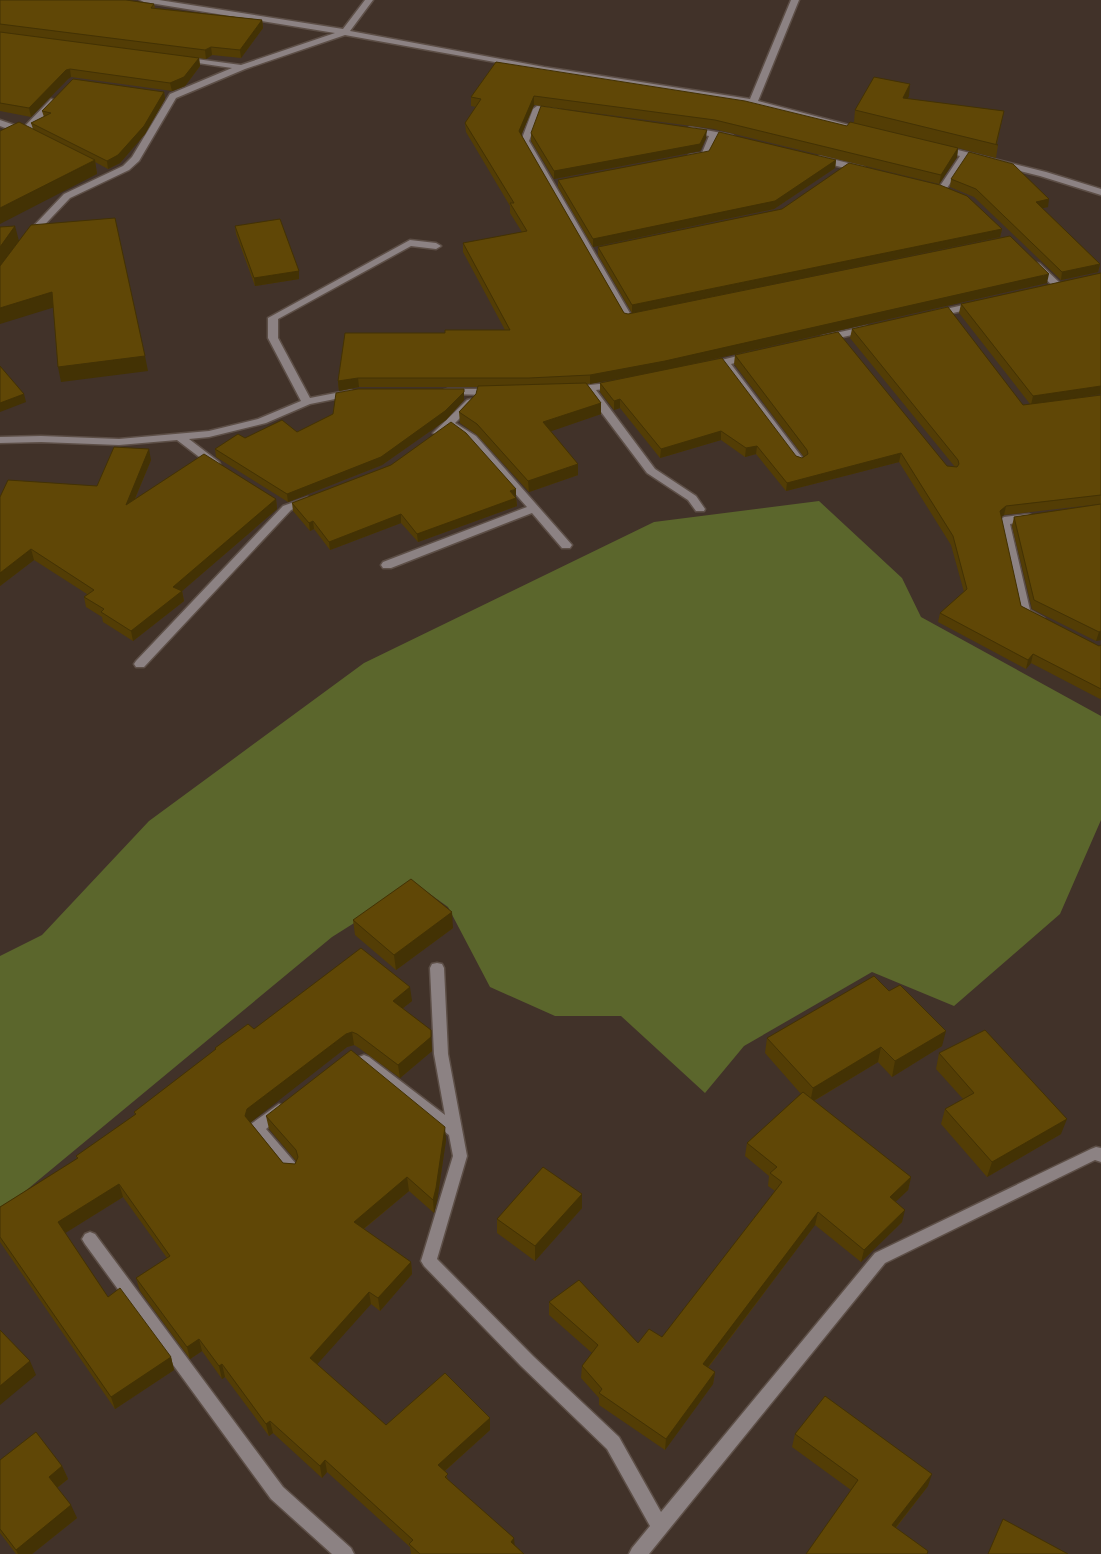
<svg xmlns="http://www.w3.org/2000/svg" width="1101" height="1554" font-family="'Roboto Condensed',sans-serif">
	<rect width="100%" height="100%" fill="#413229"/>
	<path fill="#5b662c" d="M 819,501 L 902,578 L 921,617 L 1101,716 L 1101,820 L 1060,914 L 954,1006 L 872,972 L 744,1046 L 705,1093 L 621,1016 L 555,1016 L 490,987 L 448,907 L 416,884 L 332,937 L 0,1212 L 0,956 L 42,935 L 149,821 L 364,663 L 654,522 Z"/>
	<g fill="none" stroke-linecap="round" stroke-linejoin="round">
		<g stroke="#5d4f47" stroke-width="3">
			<path id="minor" d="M 140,0 L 159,0 L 343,29 L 365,0 L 373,0 L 350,31 L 544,67 L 750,99 L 791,0 L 799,0 L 758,101 L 868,130 L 864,133 L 753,105 L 544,71 L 345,35 L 245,69 L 176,98 L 139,161 L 129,170 L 70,198 L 32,238 L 26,238 L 26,234 L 64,194 L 123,166 L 132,157 L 170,94 L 232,68 L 184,61 L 181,61 L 181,57 L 241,65 L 335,33 L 144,2 Z
				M 51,99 L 58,101 L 28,134 L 21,134 L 0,126 L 0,120 L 23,128 Z
				M 537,106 L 557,108 L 561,111 L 557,114 L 540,112 L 529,141 L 631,315 L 640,315 L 640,319 L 628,322 L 623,319 L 521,141 L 533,109 Z
				M 690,127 L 732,135 L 736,138 L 732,141 L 717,138 L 708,157 L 692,160 L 688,157 L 689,155 L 702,153 L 709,136 L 687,132 L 686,130 Z
				M 942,146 L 1046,172 L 1101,189 L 1101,195 L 1040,176 L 967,158 L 945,191 L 939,191 L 938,189 L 960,156 L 939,151 L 939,147 Z
				M 820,156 L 864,167 L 865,169 L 861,172 L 817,161 L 817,157 Z
				M 410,240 L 436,243 L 441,246 L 436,249 L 411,246 L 278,319 L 278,338 L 310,398 L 351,390 L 356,393 L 355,395 L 310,404 L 266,423 L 209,437 L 189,439 L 219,462 L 220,464 L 219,466 L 211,466 L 177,440 L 119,445 L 41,442 L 0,443 L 0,437 L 41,436 L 119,439 L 209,431 L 258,419 L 301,401 L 268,338 L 268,318 Z
				M 1037,263 L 1040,264 L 1061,284 L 1061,288 L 1055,288 L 1034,268 L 1032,266 Z
				M 977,302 L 982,305 L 980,307 L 935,317 L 930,314 L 932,312 Z
				M 867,326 L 872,329 L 870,331 L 825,341 L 820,338 L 822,336 Z
				M 750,353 L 754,354 L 754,358 L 731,364 L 804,460 L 805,462 L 804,464 L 796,464 L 723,366 L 709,369 L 704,366 L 705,364 Z
				M 616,382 L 621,385 L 620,387 L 596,390 L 655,469 L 696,496 L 705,509 L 704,511 L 696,511 L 688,500 L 647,473 L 586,392 L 573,393 L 568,390 L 573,387 Z
				M 448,389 L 493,389 L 498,392 L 493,395 L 444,394 L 444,390 Z
				M 471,399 L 476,402 L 455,423 L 476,436 L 572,545 L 570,548 L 562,548 L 532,513 L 391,568 L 383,568 L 381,565 L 383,562 L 527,507 L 468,440 L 450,427 L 438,436 L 433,433 L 467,400 Z
				M 308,497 L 313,500 L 312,502 L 291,510 L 144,667 L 136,667 L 134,664 L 136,661 L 283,506 Z
				M 1029,514 L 1033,516 L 1034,518 L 1033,520 L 1010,524 L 1030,610 L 1044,618 L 1038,622 L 1021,615 L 1019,612 L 999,521 L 1004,517 Z
				M 437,963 L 442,964 L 444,968 L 448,1054 L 467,1156 L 437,1259 L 533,1356 L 619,1437 L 661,1512 L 875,1253 L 1091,1149 L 1096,1147 L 1101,1148 L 1101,1162 L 1095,1160 L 885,1263 L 649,1554 L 629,1554 L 632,1548 L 650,1526 L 607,1449 L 521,1366 L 424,1266 L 421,1261 L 453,1156 L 449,1135 L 359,1065 L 357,1061 L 359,1057 L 364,1055 L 369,1057 L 445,1115 L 434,1054 L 430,968 L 432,964 Z
				M 279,1104 L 284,1106 L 286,1110 L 284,1114 L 266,1129 L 297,1165 L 299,1170 L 297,1175 L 292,1176 L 287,1175 L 249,1128 L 251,1124 Z
				M 90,1232 L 95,1234 L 283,1487 L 351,1548 L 354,1554 L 332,1554 L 271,1499 L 85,1244 L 82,1239 L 85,1234 Z"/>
		</g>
		<use href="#minor" fill="#8c8283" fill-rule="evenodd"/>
	</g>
	<path fill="#533d05" d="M 0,0 L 154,4 L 155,8 L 262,20 L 263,28 L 241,58 L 212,55 L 206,59 L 199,58 L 200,66 L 185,86 L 172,91 L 71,77 L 68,79 L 31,117 L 0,111 Z
		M 496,62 L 847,126 L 854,122 L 855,110 L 909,96 L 907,99 L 1004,111 L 997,144 L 998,145 L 996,158 L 958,148 L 957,157 L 939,184 L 714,129 L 534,105 L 521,135 L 624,313 L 628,314 L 1047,283 L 666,370 L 796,456 L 802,458 L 804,457 L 734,364 L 735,355 L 947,466 L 955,467 L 850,338 L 852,329 L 1023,405 L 1030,404 L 959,313 L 961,304 L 1101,273 L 1101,394 L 1054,401 L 1101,395 L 1101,504 L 1004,515 L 1001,517 L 1021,606 L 1099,646 L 1101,645 L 1101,698 L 1100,699 L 1031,663 L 1026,669 L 938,622 L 940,613 L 964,592 L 951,545 L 899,462 L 786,491 L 756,454 L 745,457 L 721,440 L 660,458 L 620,408 L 614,410 L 600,392 L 600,383 L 663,370 L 587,384 L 601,403 L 601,414 L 551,431 L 578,464 L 578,475 L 529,492 L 477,435 L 460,423 L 459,412 L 476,394 L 478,387 L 359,387 L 339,391 L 338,381 L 445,333 L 505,330 L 463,252 L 463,243 L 522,232 L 510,213 L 510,206 L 466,132 L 465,123 L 476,107 L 471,106 L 471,97 Z
		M 164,92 L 165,99 L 145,134 L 120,163 L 108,169 L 95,162 L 97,174 L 33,129 L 31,123 L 44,117 L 42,111 Z
		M 531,133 L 706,138 L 700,151 L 554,179 L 531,141 Z
		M 836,160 L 835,168 L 774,209 L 593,247 L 558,187 L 558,180 Z
		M 951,179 L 1048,207 L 1042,208 L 1100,264 L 1098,272 L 1061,280 L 974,197 L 950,187 Z
		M 235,226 L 299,279 L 255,286 L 236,234 Z
		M 1002,229 L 1000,237 L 632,313 L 598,255 L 598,247 Z
		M 464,389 L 464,400 L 446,420 L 382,465 L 288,502 L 216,457 L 215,449 L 245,438 L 297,432 L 333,414 Z
		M 151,460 L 135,499 L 276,499 L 277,509 L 182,591 L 184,601 L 133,641 L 103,622 L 102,617 L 86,607 L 84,597 L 87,594 L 34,560 L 0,586 L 0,497 L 97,486 Z
		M 391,465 L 516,497 L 517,506 L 418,542 L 401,523 L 330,550 L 314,529 L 310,531 L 293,511 L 292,503 Z
		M 1101,504 L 1101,640 L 1096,641 L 1032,609 L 1012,526 L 1014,517 Z
		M 353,920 L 453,928 L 396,970 L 355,935 Z
		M 412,1001 L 403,1008 L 432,1051 L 400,1078 L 359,1048 L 354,1045 L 347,1047 L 250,1122 L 283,1163 L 295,1164 L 296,1161 L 269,1129 L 266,1116 L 446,1140 L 437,1201 L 434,1213 L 409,1191 L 364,1229 L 411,1262 L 412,1274 L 380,1311 L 371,1304 L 317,1364 L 386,1425 L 490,1418 L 490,1430 L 445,1471 L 448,1480 L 524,1554 L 411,1554 L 410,1547 L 327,1472 L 322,1478 L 273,1433 L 269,1436 L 225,1377 L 222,1379 L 202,1351 L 190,1359 L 140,1291 L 136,1278 L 167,1258 L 123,1197 L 65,1233 L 108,1297 L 171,1357 L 174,1370 L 115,1409 L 0,1242 L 0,1207 L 77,1159 L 76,1156 L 135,1115 L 134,1112 L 215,1050 L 215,1048 L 254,1029 Z
		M 767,1038 L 942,1046 L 892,1077 L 878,1062 L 814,1101 L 911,1177 L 908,1190 L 895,1202 L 902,1222 L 861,1262 L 815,1225 L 708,1368 L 715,1372 L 713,1384 L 665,1450 L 599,1405 L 599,1398 L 581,1378 L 582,1366 L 592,1353 L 549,1315 L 549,1302 L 638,1343 L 662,1337 L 775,1191 L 768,1186 L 769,1176 L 745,1156 L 747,1143 L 801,1094 L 765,1053 Z
		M 939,1053 L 1061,1134 L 987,1177 L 941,1124 L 945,1109 L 963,1099 L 936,1069 Z
		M 582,1194 L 582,1208 L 535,1261 L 497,1233 L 497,1219 Z
		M 795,1434 L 928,1486 L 896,1528 L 851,1490 L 792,1447 Z
		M 0,1460 L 62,1466 L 68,1479 L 57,1488 L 77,1518 L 32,1554 L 16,1554 L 0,1533 Z"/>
	<path fill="#433204" d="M 262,20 L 263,28 L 241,58 L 240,50 Z
		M 211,47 L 212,55 L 206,59 L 205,50 Z
		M 199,58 L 200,66 L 185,86 L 172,91 L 170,83 Z
		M 70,69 L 71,77 L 68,79 L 31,117 L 29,108 L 66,70 Z
		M 910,84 L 909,96 L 901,110 L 903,98 Z
		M 164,92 L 165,99 L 145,134 L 120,163 L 108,169 L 107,161 Z
		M 534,96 L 534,105 L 519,140 L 519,131 Z
		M 707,130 L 706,138 L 700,151 L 554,179 L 554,171 Z
		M 958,148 L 957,157 L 939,184 L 941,175 Z
		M 95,160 L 97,174 L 0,224 L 0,208 Z
		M 836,160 L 835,168 L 774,209 L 593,247 L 593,239 Z
		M 1049,199 L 1048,207 L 1034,210 L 1036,202 Z
		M 15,226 L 19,241 L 0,266 L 0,247 Z
		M 1002,229 L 1000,237 L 632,313 L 632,305 Z
		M 1100,264 L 1098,272 L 1061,280 L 1062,272 Z
		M 299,271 L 299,279 L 255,286 L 254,278 Z
		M 1049,274 L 1047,283 L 665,370 L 590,384 L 590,375 Z
		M 52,292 L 55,307 L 0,324 L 0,308 Z
		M 145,356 L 148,371 L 61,382 L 58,367 Z
		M 358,378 L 359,387 L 339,391 L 338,381 Z
		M 1101,386 L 1101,394 L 1031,405 L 1033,396 Z
		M 464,389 L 464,400 L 446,420 L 382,465 L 288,502 L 287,494 Z
		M 24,394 L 26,402 L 0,412 L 0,403 Z
		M 620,399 L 620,408 L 614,410 L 614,401 Z
		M 601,403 L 601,414 L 543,434 L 543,422 Z
		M 721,431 L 721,440 L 660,458 L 661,449 Z
		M 757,446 L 756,454 L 745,457 L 746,448 Z
		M 149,449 L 151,460 L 128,515 L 126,505 Z
		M 901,453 L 899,462 L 786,491 L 787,483 Z
		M 578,464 L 578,475 L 529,492 L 528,481 Z
		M 516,489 L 516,497 L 510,491 Z
		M 516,498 L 517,506 L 418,542 L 417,534 Z
		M 276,499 L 277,509 L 182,591 L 184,601 L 133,641 L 131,631 L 173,587 Z
		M 1006,506 L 1004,515 L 998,520 L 1000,511 Z
		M 401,514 L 401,523 L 330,550 L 329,542 Z
		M 313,521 L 314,529 L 310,531 L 309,523 Z
		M 31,549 L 34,560 L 0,586 L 0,573 Z
		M 1101,631 L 1101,640 L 1096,641 L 1099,632 Z
		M 1033,654 L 1031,663 L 1026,669 L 1028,660 Z
		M 452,912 L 453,928 L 396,970 L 394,955 Z
		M 410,987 L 412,1001 L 394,1015 L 393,1001 Z
		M 431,1030 L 432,1051 L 400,1078 L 398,1065 Z
		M 946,1031 L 942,1046 L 892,1077 L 895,1061 Z
		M 352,1032 L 354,1045 L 347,1047 L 250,1123 L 245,1116 L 247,1109 L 346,1034 Z
		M 881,1047 L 878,1062 L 810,1103 L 813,1088 Z
		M 1067,1119 L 1061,1134 L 987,1177 L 992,1162 Z
		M 445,1127 L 446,1140 L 437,1201 L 434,1213 L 433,1200 Z
		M 407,1177 L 409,1191 L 356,1235 L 354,1222 Z
		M 911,1177 L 908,1190 L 887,1210 L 890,1197 Z
		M 119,1184 L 123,1197 L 62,1235 L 58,1222 Z
		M 582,1194 L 582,1208 L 535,1261 L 535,1246 Z
		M 905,1210 L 902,1222 L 861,1262 L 864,1250 Z
		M 818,1212 L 815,1225 L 701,1376 L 703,1364 Z
		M 411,1262 L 412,1274 L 380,1311 L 378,1298 Z
		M 369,1292 L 371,1304 L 312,1370 L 310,1358 Z
		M 199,1339 L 202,1351 L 190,1359 L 187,1347 Z
		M 171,1357 L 174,1370 L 115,1409 L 111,1397 Z
		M 30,1361 L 36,1375 L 0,1405 L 0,1386 Z
		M 222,1364 L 225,1377 L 222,1379 L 219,1366 Z
		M 715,1372 L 713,1384 L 665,1450 L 666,1439 Z
		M 490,1418 L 490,1430 L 439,1476 L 438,1465 Z
		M 270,1421 L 273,1433 L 269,1436 L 266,1424 Z
		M 325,1460 L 327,1472 L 322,1478 L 320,1466 Z
		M 62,1466 L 68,1479 L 54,1490 L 49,1477 Z
		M 932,1474 L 928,1486 L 888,1537 L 892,1525 Z
		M 71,1505 L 77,1518 L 32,1554 L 18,1554 L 16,1550 Z
		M 514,1538 L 515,1549 L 511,1542 Z"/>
	<path fill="#604706" stroke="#433204" d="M 0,0 L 126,0 L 154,4 L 151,8 L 262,20 L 240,50 L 211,47 L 205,50 L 0,24 Z
		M 0,32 L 199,58 L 184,77 L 170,83 L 70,69 L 66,70 L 29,108 L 0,103 Z
		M 496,62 L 745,101 L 847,126 L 850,122 L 958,148 L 941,175 L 715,120 L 534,96 L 519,131 L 624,313 L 628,314 L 1010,236 L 1049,274 L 665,361 L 590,375 L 529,378 L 358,378 L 338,381 L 345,333 L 445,333 L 445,330 L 510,330 L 463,243 L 527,231 L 510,203 L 514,203 L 465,123 L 481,99 L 471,97 Z
		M 874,77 L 910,84 L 903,98 L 1004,111 L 996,144 L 998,145 L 855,110 Z
		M 73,79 L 164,92 L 144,126 L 118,155 L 107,161 L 31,123 L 51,113 L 42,111 Z
		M 541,106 L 707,130 L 700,144 L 554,171 L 531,133 Z
		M 19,122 L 95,160 L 0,208 L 0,131 Z
		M 719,132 L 836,160 L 775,201 L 593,239 L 558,180 L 709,151 Z
		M 969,152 L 1013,164 L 1049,199 L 1036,202 L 1100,264 L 1062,272 L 976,189 L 951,179 Z
		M 849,163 L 940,185 L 967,196 L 1002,229 L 632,305 L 598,247 L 782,209 Z
		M 115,218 L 145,356 L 58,367 L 52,292 L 0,308 L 0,266 L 31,225 Z
		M 280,219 L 299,271 L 254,278 L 235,226 Z
		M 15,226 L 0,247 L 0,227 Z
		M 1101,273 L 1101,386 L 1033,396 L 961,304 Z
		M 948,307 L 1023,405 L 1101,395 L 1101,495 L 1006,506 L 1000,511 L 1021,606 L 1099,646 L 1101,645 L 1101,689 L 1033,654 L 1028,660 L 940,613 L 967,589 L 953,536 L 901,453 L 787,483 L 757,446 L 746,448 L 721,431 L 661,449 L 620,399 L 614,401 L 600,383 L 722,358 L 796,456 L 802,458 L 808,454 L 807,450 L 735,355 L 838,332 L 947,466 L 957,467 L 959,464 L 958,460 L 852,329 Z
		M 0,366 L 24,394 L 0,403 Z
		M 586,383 L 601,403 L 543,422 L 578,464 L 528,481 L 477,424 L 459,412 L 476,394 L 478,386 Z
		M 358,389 L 464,389 L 464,392 L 445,411 L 381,457 L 287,494 L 215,449 L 238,434 L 245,438 L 282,420 L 297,432 L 333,414 L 336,393 Z
		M 451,422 L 466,433 L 516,489 L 510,491 L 516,498 L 417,534 L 401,514 L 329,542 L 313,521 L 309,523 L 292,503 L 391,465 Z
		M 114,447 L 149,449 L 126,505 L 204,454 L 276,499 L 173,587 L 182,591 L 131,631 L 101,612 L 104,609 L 84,597 L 94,590 L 31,549 L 0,573 L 0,497 L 8,480 L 97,486 Z
		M 1101,504 L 1101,631 L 1099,632 L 1034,600 L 1014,517 Z
		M 411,879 L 452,912 L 394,955 L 353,920 Z
		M 361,948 L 410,987 L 393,1001 L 431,1030 L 431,1037 L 398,1065 L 357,1034 L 352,1032 L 346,1034 L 247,1109 L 245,1116 L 283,1163 L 295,1164 L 298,1157 L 296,1150 L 266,1116 L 351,1050 L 445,1127 L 436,1188 L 433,1200 L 407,1177 L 354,1222 L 411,1262 L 378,1298 L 369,1292 L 310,1358 L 386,1425 L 445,1373 L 490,1418 L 438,1465 L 448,1474 L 445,1477 L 514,1538 L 511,1542 L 524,1554 L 420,1554 L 409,1544 L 413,1540 L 325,1460 L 320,1466 L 270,1421 L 266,1424 L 222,1364 L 219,1366 L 199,1339 L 187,1347 L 136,1278 L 170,1256 L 119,1184 L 58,1222 L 108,1297 L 120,1288 L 171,1357 L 111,1397 L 0,1237 L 0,1207 L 78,1158 L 76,1156 L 136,1114 L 134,1112 L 216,1049 L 215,1048 L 248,1024 L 254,1029 Z
		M 874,976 L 889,991 L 900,985 L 946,1031 L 895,1061 L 881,1047 L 813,1088 L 767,1038 Z
		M 985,1030 L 1067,1119 L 992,1162 L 945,1109 L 974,1093 L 939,1053 Z
		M 803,1092 L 911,1177 L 890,1197 L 905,1210 L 864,1250 L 818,1212 L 703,1364 L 715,1372 L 666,1439 L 599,1393 L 602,1389 L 582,1366 L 598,1345 L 549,1302 L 579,1280 L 638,1343 L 649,1329 L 662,1337 L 782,1182 L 770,1173 L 777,1167 L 747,1143 Z
		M 543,1167 L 582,1194 L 535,1246 L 497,1219 Z
		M 0,1330 L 30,1361 L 0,1386 Z
		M 825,1396 L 932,1474 L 892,1525 L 928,1551 L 927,1554 L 806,1554 L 858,1480 L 795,1434 Z
		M 36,1432 L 62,1466 L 49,1477 L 71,1505 L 16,1550 L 0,1529 L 0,1460 Z
		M 1003,1519 L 1068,1554 L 988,1554 Z"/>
</svg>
